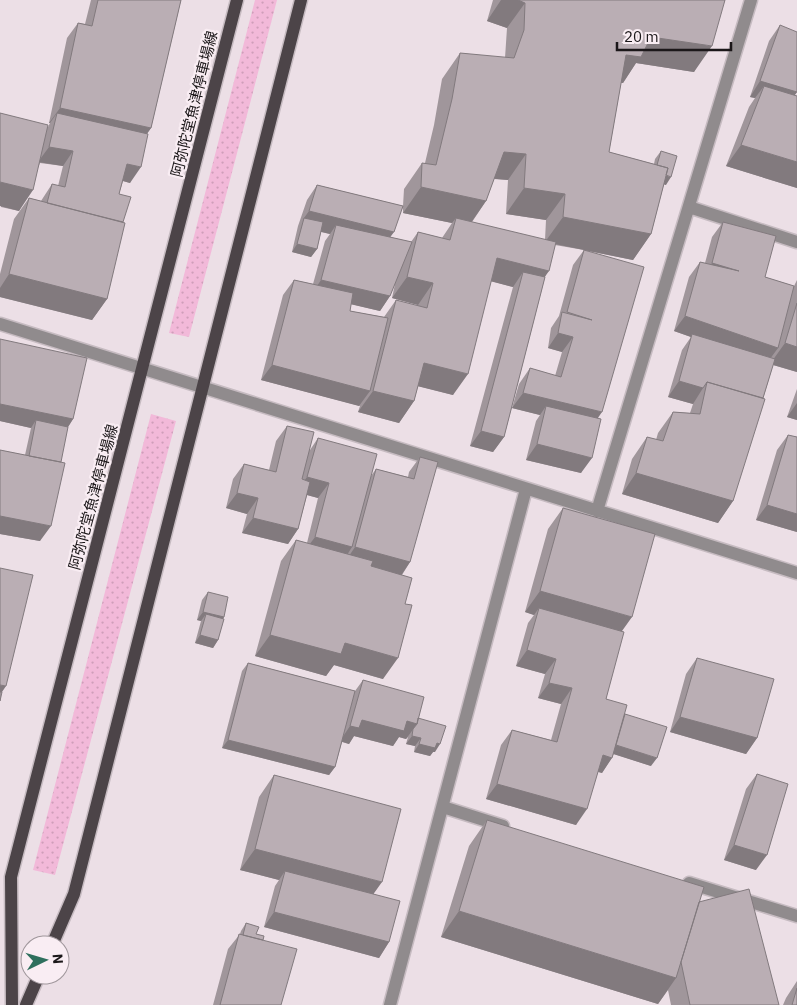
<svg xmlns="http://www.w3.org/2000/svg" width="797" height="1005" font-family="'IBM Plex Sans','Noto Sans JP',sans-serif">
	<defs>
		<pattern id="grass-dots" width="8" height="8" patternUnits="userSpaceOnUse" patternTransform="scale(1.25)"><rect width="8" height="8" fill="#f2b9d9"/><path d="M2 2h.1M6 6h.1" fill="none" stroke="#cf9eba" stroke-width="1.8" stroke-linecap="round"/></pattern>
	</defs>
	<rect width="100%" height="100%" fill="#ecdfe6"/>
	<path fill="url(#grass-dots)" d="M 255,0 L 277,0 L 189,337 L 169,333 Z
		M 151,414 L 176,421 L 55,875 L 33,870 Z"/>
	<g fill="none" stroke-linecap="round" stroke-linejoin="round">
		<g stroke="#c6bbc1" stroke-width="15">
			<path id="minor" d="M 689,207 L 797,242
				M 0,324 L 797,573
				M 597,511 L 751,0
				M 443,807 L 503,826
				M 689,883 L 797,916
				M 390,1005 L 526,489"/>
		</g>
		<g stroke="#c6bbc1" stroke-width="15">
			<path id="major" d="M 52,945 L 74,894 L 301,0
				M 12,1005 L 11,877 L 237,0
				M 26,1005 L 39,975"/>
		</g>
		<use href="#minor" stroke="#908b8d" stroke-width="12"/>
		<use href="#major" stroke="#4c4448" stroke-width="12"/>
	</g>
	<path fill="#a0969b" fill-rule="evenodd" d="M 91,0 L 181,0 L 151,128 L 147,134 L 130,183 L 123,181 L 119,194 L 123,222 L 107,299 L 92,320 L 0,297 L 0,274 L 14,219 L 29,198 L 41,201 L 52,184 L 58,186 L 63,166 L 40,163 L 19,211 L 1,207 L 0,113 L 48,127 L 50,123 L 49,123 L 67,38 L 78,23 L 85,24 Z
		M 493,0 L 725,0 L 694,72 L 636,63 L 623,83 L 621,83 L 609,152 L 654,164 L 655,159 L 661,151 L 666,185 L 664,184 L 651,234 L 633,260 L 588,251 L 598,418 L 581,473 L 526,460 L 536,421 L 540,415 L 512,408 L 519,384 L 530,368 L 555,376 L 562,352 L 548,348 L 551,328 L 559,316 L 573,265 L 584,250 L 555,245 L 545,277 L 504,437 L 493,452 L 470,446 L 513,287 L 491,281 L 453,395 L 418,386 L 414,401 L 399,423 L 358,412 L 360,406 L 261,380 L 283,295 L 294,280 L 313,284 L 325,241 L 330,234 L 321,232 L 317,249 L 311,257 L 292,252 L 298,226 L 307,200 L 317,185 L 403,206 L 404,189 L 422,163 L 425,163 L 434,125 L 442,79 L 460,53 L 505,58 L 507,28 L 487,21 ZM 494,179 L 508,180 L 506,214 L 546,220 L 545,240 L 472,222 L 486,201 ZM 403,207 L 403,213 L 452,223 L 442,238 L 418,232 L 411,242 L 390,237 ZM 395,284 L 392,298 L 418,305 L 418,306 L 396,300 L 384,317 L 350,311 L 351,304 L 380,311 L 390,296 Z
		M 780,25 L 797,92 L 794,95 L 797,96 L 797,188 L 726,166 L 749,107 L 755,98 L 750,97 L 769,41 Z
		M 723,222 L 765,277 L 794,286 L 797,280 L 797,372 L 773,365 L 733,501 L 718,523 L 622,494 L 632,459 L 647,437 L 656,440 L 658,433 L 673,412 L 690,413 L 693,404 L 668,397 L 682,350 L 691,337 L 674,331 L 689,277 L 700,262 L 705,263 L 712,237 Z
		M 0,339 L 73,419 L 68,427 L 40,541 L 0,534 L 0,450 L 25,455 L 31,428 L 0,421 Z
		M 797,389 L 797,420 L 787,417 Z
		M 287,426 L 310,450 L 318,438 L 371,476 L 376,469 L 408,477 L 409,472 L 420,457 L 410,562 L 402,575 L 383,679 L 334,665 L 326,676 L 255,656 L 281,561 L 296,540 L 307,543 L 318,498 L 307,495 L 298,529 L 288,544 L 242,533 L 247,514 L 226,508 L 233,479 L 244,464 L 269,470 L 276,441 Z
		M 788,435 L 797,437 L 797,532 L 756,520 L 777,450 Z
		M 563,508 L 622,631 L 606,699 L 625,714 L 651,766 L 614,754 L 602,773 L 598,772 L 576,825 L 486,799 L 501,745 L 512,730 L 551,740 L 561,704 L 538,698 L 545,674 L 516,666 L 528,623 L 534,615 L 525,612 L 548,529 Z
		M 208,592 L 224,617 L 223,619 L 218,640 L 213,648 L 195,643 L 201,621 L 197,620 L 202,600 Z
		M 697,658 L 757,738 L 746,754 L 670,732 L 686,674 Z
		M 248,663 L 355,691 L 363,680 L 418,718 L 435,752 L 433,752 L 430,756 L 414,752 L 415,746 L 406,744 L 408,737 L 406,739 L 399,737 L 393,746 L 354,736 L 349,744 L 342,742 L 335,767 L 329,775 L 222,748 L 242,671 Z
		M 757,774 L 756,870 L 724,860 L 746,789 Z
		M 274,775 L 374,894 L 389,942 L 379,958 L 264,927 L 275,886 L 279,880 L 240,870 L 259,797 Z
		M 487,820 L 699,902 L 779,1005 L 671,1005 L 668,990 L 658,1004 L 441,937 L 469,846 Z
		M 246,923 L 256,934 L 263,940 L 281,1005 L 213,1005 L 228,949 L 240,934 L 241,931 Z
		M 797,981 L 797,1005 L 783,1005 L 786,998 Z"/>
	<path fill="#827a7e" d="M 501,0 L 518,0 L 525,3 L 507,28 L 487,21 Z
		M 651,37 L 712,46 L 694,72 L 636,63 L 623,83 L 608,81 L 626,55 Z
		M 760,81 L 797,92 L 786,108 L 764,86 L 755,98 L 750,97 Z
		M 60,108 L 151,128 L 140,143 L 57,113 L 50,123 L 49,123 Z
		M 741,145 L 797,162 L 797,188 L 726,166 Z
		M 49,147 L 73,151 L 63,166 L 38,162 Z
		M 504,152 L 526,154 L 508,180 L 486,178 Z
		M 127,164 L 141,167 L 130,183 L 116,179 Z
		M 655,172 L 671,177 L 666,185 L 650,180 Z
		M 0,182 L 33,190 L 19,211 L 0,206 Z
		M 421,187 L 486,201 L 468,227 L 456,218 L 452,223 L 403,213 Z
		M 524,188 L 565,194 L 546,220 L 506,214 Z
		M 309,211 L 394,232 L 383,247 L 336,225 L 330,234 L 302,227 L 304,218 Z
		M 563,217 L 651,234 L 633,260 L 545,242 Z
		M 297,244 L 317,249 L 311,257 L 292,252 Z
		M 497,258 L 549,271 L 534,292 L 523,272 L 513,287 L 482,279 Z
		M 712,263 L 739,271 L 701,278 Z
		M 9,274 L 107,299 L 92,320 L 0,297 L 0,288 Z
		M 407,277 L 433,283 L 418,305 L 392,298 Z
		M 321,280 L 390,296 L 380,311 L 311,295 Z
		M 685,316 L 778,348 L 767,363 L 692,334 L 691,337 L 674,331 Z
		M 558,333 L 573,337 L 562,352 L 548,348 Z
		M 785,343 L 797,347 L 797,372 L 770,364 Z
		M 424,363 L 468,374 L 453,395 L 409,384 Z
		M 272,365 L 370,391 L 359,406 L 261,380 Z
		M 679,381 L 703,388 L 693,404 L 668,397 Z
		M 373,391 L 414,401 L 399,423 L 358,412 Z
		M 523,393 L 602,412 L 591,428 L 546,406 L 540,415 L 512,408 Z
		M 797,403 L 797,420 L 787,417 Z
		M 0,404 L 73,419 L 63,435 L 36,420 L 31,428 L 0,421 Z
		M 481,431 L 504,437 L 493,452 L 470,446 Z
		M 537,444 L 592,458 L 581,473 L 526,460 Z
		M 636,473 L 733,501 L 718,523 L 622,494 Z
		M 307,477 L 329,483 L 318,498 L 296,492 Z
		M 237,493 L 258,498 L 247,514 L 226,508 Z
		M 767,505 L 797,514 L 797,532 L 756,520 Z
		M 0,516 L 51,526 L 40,541 L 0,534 Z
		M 253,518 L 298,529 L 288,544 L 242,533 Z
		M 315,537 L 352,547 L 342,563 L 304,552 Z
		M 355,547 L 410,562 L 400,577 L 345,562 Z
		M 540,591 L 632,617 L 617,638 L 539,608 L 534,615 L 525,612 Z
		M 203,612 L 224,617 L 218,625 L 206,614 L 201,621 L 197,620 Z
		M 200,635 L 218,640 L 213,648 L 195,643 Z
		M 270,635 L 345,643 L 398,658 L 383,679 L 334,665 L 326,676 L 255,656 Z
		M 527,650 L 556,659 L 545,674 L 516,666 Z
		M 549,683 L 572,688 L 561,704 L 538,698 Z
		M 0,685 L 6,686 L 0,695 Z
		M 680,717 L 757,738 L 746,754 L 670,732 Z
		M 362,720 L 407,721 L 417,724 L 406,739 L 399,737 L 393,746 L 354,736 L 349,744 L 340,741 L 350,726 Z
		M 412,736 L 421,738 L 415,746 L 406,744 Z
		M 228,740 L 335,767 L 329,775 L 222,748 Z
		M 437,743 L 440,744 L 435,752 L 433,752 L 430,756 L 414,752 L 419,744 Z
		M 612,744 L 657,758 L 651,766 L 607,752 Z
		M 603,755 L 612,758 L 602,773 L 593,770 Z
		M 497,784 L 587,809 L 576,825 L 486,799 Z
		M 734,845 L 767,855 L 756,870 L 724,860 Z
		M 255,849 L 382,882 L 367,903 L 285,871 L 279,880 L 240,870 Z
		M 459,911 L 676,978 L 658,1004 L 441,937 Z
		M 274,912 L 389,942 L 379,958 L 264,927 Z"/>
	<path fill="#baaeb4" stroke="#827a7e" d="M 98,0 L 181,0 L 151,128 L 60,108 L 78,23 L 92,26 Z
		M 518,0 L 725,0 L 712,46 L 651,37 L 641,57 L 626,55 L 609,152 L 668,168 L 651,234 L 563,217 L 565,194 L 524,188 L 526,154 L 504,152 L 486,201 L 421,187 L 422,163 L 436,165 L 452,99 L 460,53 L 514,58 L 524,30 L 525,3 Z
		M 780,25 L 797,32 L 797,92 L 760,81 Z
		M 764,86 L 797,96 L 797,162 L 741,145 Z
		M 0,113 L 48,125 L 33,190 L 0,182 Z
		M 57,113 L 148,134 L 141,167 L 127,164 L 119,194 L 131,197 L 123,222 L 47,203 L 52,184 L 65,187 L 73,151 L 49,147 Z
		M 661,151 L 677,156 L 671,177 L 666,175 L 668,168 L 657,165 Z
		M 317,185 L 403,206 L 394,232 L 309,211 Z
		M 29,198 L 125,223 L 107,299 L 9,274 Z
		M 304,218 L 323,222 L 317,249 L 297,244 Z
		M 456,218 L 556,242 L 549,271 L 497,258 L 468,374 L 424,363 L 414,401 L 373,391 L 396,300 L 427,308 L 433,283 L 407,277 L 418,232 L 450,240 Z
		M 723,222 L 776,236 L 765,277 L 794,286 L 778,348 L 685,316 L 700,262 L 739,271 L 712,263 Z
		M 336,225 L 412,242 L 390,296 L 321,280 Z
		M 584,250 L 644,267 L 602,412 L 523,393 L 530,368 L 561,377 L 573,337 L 558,333 L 562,312 L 592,320 L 567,312 Z
		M 523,272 L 545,277 L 504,437 L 481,431 Z
		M 294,280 L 353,293 L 350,311 L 388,318 L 370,391 L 272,365 Z
		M 797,303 L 797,347 L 785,343 Z
		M 692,334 L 775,359 L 763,398 L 707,382 L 703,388 L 679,381 Z
		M 0,339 L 87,358 L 73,419 L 0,404 Z
		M 707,382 L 765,399 L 733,501 L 636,473 L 647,437 L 663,441 L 673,412 L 700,414 Z
		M 546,406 L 601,419 L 592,458 L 537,444 Z
		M 36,420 L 68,427 L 61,462 L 29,456 Z
		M 287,426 L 314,432 L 302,479 L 310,482 L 298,529 L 253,518 L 258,498 L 237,493 L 244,464 L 276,472 Z
		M 788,435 L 797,437 L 797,514 L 767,505 Z
		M 318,438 L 377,454 L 352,547 L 315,537 L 329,483 L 307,477 Z
		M 0,450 L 65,463 L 51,526 L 0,516 Z
		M 420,457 L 438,462 L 410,562 L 355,547 L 376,469 L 414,479 Z
		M 563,508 L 655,534 L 632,617 L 540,591 Z
		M 296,540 L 373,561 L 371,566 L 412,578 L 405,604 L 412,605 L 398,658 L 345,643 L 341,654 L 270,635 Z
		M 0,568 L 33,575 L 6,686 L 0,685 Z
		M 208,592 L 228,597 L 224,617 L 203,612 Z
		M 539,608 L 624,632 L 606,699 L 627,705 L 612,758 L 603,755 L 587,809 L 497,784 L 512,730 L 557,742 L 572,688 L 549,683 L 556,659 L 527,650 Z
		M 206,614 L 224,619 L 218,640 L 200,635 Z
		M 697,658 L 774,679 L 757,738 L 680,717 Z
		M 248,663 L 355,691 L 335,767 L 228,740 Z
		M 363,680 L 424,697 L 417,724 L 407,721 L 404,731 L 362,720 L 359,728 L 350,726 Z
		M 0,692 L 2,692 L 0,701 Z
		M 625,714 L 667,727 L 657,758 L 616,745 Z
		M 418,718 L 446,726 L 440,744 L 437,743 L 435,748 L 419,744 L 421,738 L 412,736 L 413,729 L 417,724 Z
		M 757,774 L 788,784 L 767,855 L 734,845 Z
		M 274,775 L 401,809 L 382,882 L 255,849 Z
		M 487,820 L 704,887 L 676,978 L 459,911 Z
		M 285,871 L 400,901 L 389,942 L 274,912 Z
		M 749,889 L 779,1005 L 690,1005 L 681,962 L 699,902 Z
		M 246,923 L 259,927 L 256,934 L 264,936 L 263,940 L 243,935 Z
		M 239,934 L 297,949 L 281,1005 L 220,1005 Z
		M 797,988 L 797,1005 L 792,1005 Z"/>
	<g text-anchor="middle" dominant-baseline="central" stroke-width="4.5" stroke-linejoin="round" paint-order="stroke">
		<g font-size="15" fill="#1b1719" stroke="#f9edf3">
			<text transform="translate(194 104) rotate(-76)">阿弥陀堂魚津停車場線</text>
			<text transform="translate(93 497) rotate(-75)">阿弥陀堂魚津停車場線</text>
		</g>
	</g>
	<g transform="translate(45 960) rotate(85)"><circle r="24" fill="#f9edf3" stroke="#a0979c"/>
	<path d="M0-4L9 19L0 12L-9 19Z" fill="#2e6f5d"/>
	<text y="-8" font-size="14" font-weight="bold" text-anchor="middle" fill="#1b1719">N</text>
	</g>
	<path d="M617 42v8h114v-8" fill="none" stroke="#1b1719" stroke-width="2.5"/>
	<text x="624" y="42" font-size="15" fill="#1b1719" stroke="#f9edf3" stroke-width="4" paint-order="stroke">20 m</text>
</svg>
